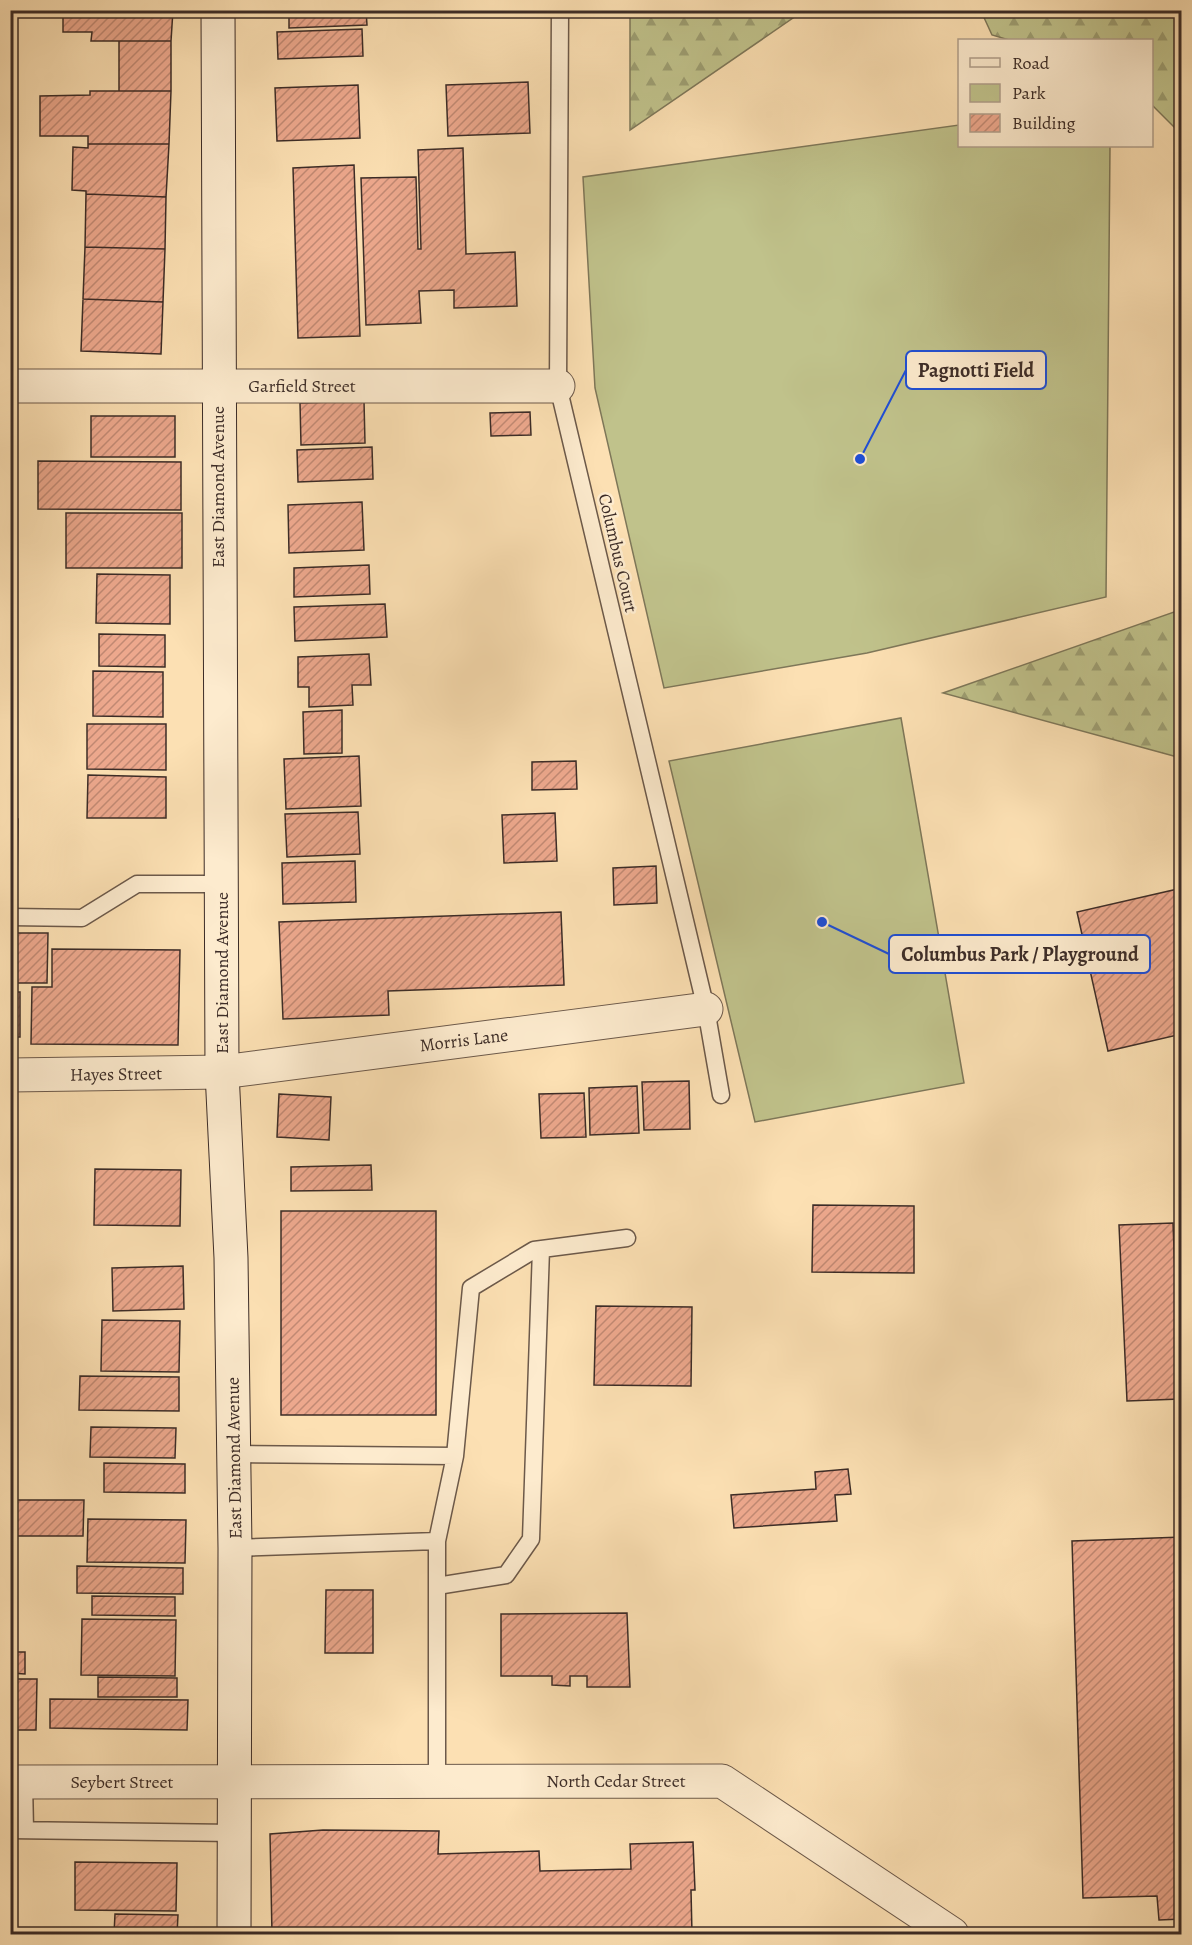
<svg xmlns="http://www.w3.org/2000/svg" width="1192" height="1945" font-family="Alegreya,serif">
	<defs>
		<pattern id="forest-firs" width="22" height="20" patternUnits="userSpaceOnUse" patternTransform="scale(1.5)"><rect width="22" height="20" fill="#c0c28b"/><path d="M5 1l3.5 6h-7zM16 11l3.5 6h-7z" fill="#9d9e72"/></pattern>
		<pattern id="building-hatch" width="6" height="6" patternUnits="userSpaceOnUse" patternTransform="scale(1.5)"><rect width="6" height="6" fill="#eda88d"/><path d="M-1 1l2-2M0 6l6-6M5 7l2-2" fill="none" stroke="#c18973"/></pattern>
	</defs>
	<rect width="100%" height="100%" fill="#fce0b3"/>
	<filter id="stains"><feTurbulence type="fractalNoise" baseFrequency=".00333" numOctaves="4"/><feColorMatrix values="0 0 0 0 .2 0 0 0 0 .09 0 0 0 0 .02 0 0 0 .5 -.17"/></filter>
	<radialGradient id="worn" r=".72"><stop offset=".6" stop-color="#630" stop-opacity="0"/><stop offset="1" stop-color="#630" stop-opacity=".3"/></radialGradient>
	<path fill="#c0c28b" stroke="#7e7759" stroke-width="1.5" d="M 959,125 L 960,146 L 1110,146 L 1106,597 L 867,653 L 664,688 L 595,388 L 583,177 Z
		M 901,718 L 964,1083 L 755,1122 L 669,761 Z"/>
	<path fill="url(#forest-firs)" stroke="#7e7759" stroke-width="1.5" d="M 630,11 L 630,10 L 814,11 L 796,16 L 630,130 Z
		M 981,11 L 1181,11 L 1181,134 L 1152,105 L 1152,40 L 1009,40 L 992,35 Z
		M 1181,608 L 1181,758 L 943,693 L 1180,610 Z"/>
	<path fill="url(#building-hatch)" stroke="#3c2c27" stroke-width="1.5" d="M 63,10 L 173,10 L 171,41 L 91,41 L 92,32 L 63,32 Z
		M 289,10 L 366,10 L 367,25 L 289,28 Z
		M 362,29 L 363,56 L 278,59 L 277,32 Z
		M 119,41 L 171,41 L 171,91 L 119,91 Z
		M 528,82 L 530,133 L 448,136 L 446,85 Z
		M 358,85 L 360,138 L 277,141 L 275,88 Z
		M 90,91 L 171,91 L 169,144 L 88,144 L 88,136 L 40,136 L 40,96 L 90,95 Z
		M 88,144 L 169,144 L 166,197 L 86,194 L 86,191 L 72,190 L 73,147 L 88,148 Z
		M 463,148 L 466,254 L 515,252 L 517,306 L 454,308 L 454,290 L 419,291 L 421,323 L 366,325 L 361,178 L 416,177 L 418,249 L 421,249 L 418,150 Z
		M 354,165 L 360,336 L 298,338 L 293,168 Z
		M 86,194 L 166,197 L 165,249 L 85,247 Z
		M 85,247 L 165,249 L 163,302 L 83,299 Z
		M 83,299 L 163,302 L 161,354 L 81,351 Z
		M 364,401 L 365,443 L 301,445 L 300,403 Z
		M 530,412 L 531,435 L 491,436 L 490,413 Z
		M 91,416 L 175,416 L 175,457 L 91,457 Z
		M 372,447 L 373,479 L 298,482 L 297,450 Z
		M 38,461 L 181,462 L 181,510 L 38,509 Z
		M 10,471 L 15,471 L 14,523 L 10,523 Z
		M 362,502 L 364,550 L 289,553 L 288,505 Z
		M 66,513 L 182,513 L 182,568 L 66,568 Z
		M 369,565 L 370,594 L 294,597 L 294,568 Z
		M 97,574 L 170,575 L 170,624 L 96,623 Z
		M 385,604 L 387,637 L 295,641 L 294,607 Z
		M 99,634 L 165,635 L 165,667 L 99,666 Z
		M 369,654 L 371,685 L 352,685 L 353,705 L 309,707 L 309,687 L 298,687 L 298,657 Z
		M 93,671 L 163,672 L 163,717 L 93,716 Z
		M 342,710 L 342,753 L 304,754 L 303,712 Z
		M 87,724 L 166,724 L 166,770 L 87,769 Z
		M 359,756 L 361,806 L 286,809 L 284,759 Z
		M 576,761 L 577,789 L 532,790 L 532,762 Z
		M 88,775 L 166,777 L 166,818 L 87,818 Z
		M 358,812 L 360,854 L 287,857 L 285,814 Z
		M 555,813 L 557,861 L 504,863 L 502,815 Z
		M 10,819 L 18,819 L 17,885 L 10,884 Z
		M 355,861 L 356,902 L 283,904 L 282,863 Z
		M 656,866 L 657,903 L 614,905 L 613,868 Z
		M 1182,888 L 1182,1034 L 1108,1051 L 1077,912 Z
		M 561,912 L 564,985 L 388,991 L 389,1015 L 283,1019 L 279,922 Z
		M 10,933 L 48,933 L 47,983 L 10,983 Z
		M 52,949 L 180,950 L 178,1045 L 31,1044 L 32,987 L 52,987 Z
		M 10,992 L 20,992 L 20,1037 L 10,1037 Z
		M 689,1081 L 690,1129 L 644,1130 L 642,1082 Z
		M 637,1086 L 639,1133 L 590,1135 L 589,1088 Z
		M 584,1093 L 586,1137 L 541,1138 L 539,1094 Z
		M 279,1094 L 331,1097 L 329,1140 L 277,1137 Z
		M 371,1165 L 372,1190 L 291,1191 L 291,1167 Z
		M 95,1169 L 181,1170 L 180,1226 L 94,1225 Z
		M 813,1205 L 914,1206 L 914,1273 L 812,1272 Z
		M 281,1211 L 436,1211 L 436,1415 L 281,1415 Z
		M 1173,1223 L 1180,1399 L 1127,1401 L 1119,1225 Z
		M 183,1266 L 184,1309 L 113,1311 L 112,1268 Z
		M 596,1306 L 692,1307 L 691,1386 L 594,1385 Z
		M 102,1320 L 180,1321 L 179,1372 L 101,1371 Z
		M 80,1376 L 179,1377 L 179,1411 L 79,1410 Z
		M 91,1427 L 176,1428 L 175,1458 L 90,1457 Z
		M 104,1463 L 185,1464 L 185,1493 L 104,1492 Z
		M 848,1469 L 851,1494 L 835,1495 L 837,1521 L 734,1528 L 731,1495 L 816,1489 L 815,1472 Z
		M 10,1500 L 84,1500 L 83,1536 L 10,1536 Z
		M 88,1519 L 186,1520 L 185,1563 L 87,1562 Z
		M 1182,1537 L 1182,1919 L 1159,1920 L 1157,1896 L 1083,1898 L 1072,1541 Z
		M 77,1566 L 183,1568 L 183,1594 L 77,1593 Z
		M 326,1590 L 373,1590 L 373,1653 L 325,1653 Z
		M 92,1596 L 175,1597 L 175,1616 L 92,1615 Z
		M 627,1613 L 630,1687 L 587,1687 L 587,1676 L 570,1676 L 570,1686 L 552,1685 L 552,1676 L 501,1676 L 501,1614 Z
		M 82,1619 L 176,1620 L 175,1676 L 81,1675 Z
		M 10,1652 L 25,1652 L 25,1674 L 10,1673 Z
		M 98,1677 L 177,1678 L 177,1697 L 98,1697 Z
		M 10,1679 L 37,1679 L 36,1730 L 10,1730 Z
		M 50,1699 L 188,1700 L 187,1730 L 50,1728 Z
		M 323,1830 L 439,1831 L 438,1854 L 539,1851 L 540,1871 L 631,1869 L 630,1844 L 693,1842 L 695,1890 L 691,1890 L 692,1934 L 272,1934 L 270,1834 Z
		M 75,1862 L 177,1863 L 176,1911 L 75,1910 Z
		M 115,1914 L 178,1915 L 177,1934 L 114,1934 Z"/>
	<g fill="none" stroke-linecap="round" stroke-linejoin="round">
		<g stroke="#6c594a" stroke-width="19">
			<path id="lane" d="M 560,10 L 558,386 L 706,1009 L 721,1095
				M 10,917 L 82,918 L 137,884 L 221,884
				M 234,1454 L 455,1456
				M 235,1548 L 437,1541
				M 437,1586 L 506,1575 L 531,1539 L 541,1249
				M 437,1780 L 437,1541 L 455,1456 L 471,1288 L 534,1250 L 627,1238
				M 24,1782 L 25,1830
				M 10,1830 L 234,1833"/>
		</g>
		<g stroke="#6c594a" stroke-width="35">
			<path id="street" d="M 10,386 L 558,386
				M 10,1075 L 222,1072 L 706,1009
				M 10,1782 L 722,1781 L 952,1934"/>
		</g>
		<g stroke="#3c2c27" stroke-width="35">
			<path id="secondary" d="M 218,10 L 222,1072 L 231,1258 L 235,1548 L 234,1934"/>
		</g>
		<use href="#lane" stroke="#fdebce" stroke-width="16"/>
		<use href="#street" stroke="#fdebce" stroke-width="33"/>
		<use href="#secondary" stroke="#fdebce" stroke-width="33"/>
	</g>
	<g text-anchor="middle" dominant-baseline="central" stroke-width="5" stroke-linejoin="round" paint-order="stroke">
		<g font-size="18" fill="#3c2c27" stroke="#fdebce">
			<text x="302" y="386">Garfield Street</text>
			<text transform="translate(218 487) rotate(-90)">East Diamond Avenue</text>
			<text transform="translate(618 553) rotate(77)">Columbus Court</text>
			<text transform="translate(222 973) rotate(-90)">East Diamond Avenue</text>
			<text transform="translate(464 1040) rotate(-7)">Morris Lane</text>
			<text transform="translate(116 1074) rotate(-1)">Hayes Street</text>
			<text transform="translate(234 1458) rotate(-91)">East Diamond Avenue</text>
			<text x="616" y="1781">North Cedar Street</text>
			<text x="122" y="1782">Seybert Street</text>
		</g>
	</g>
	<path fill="none" stroke="#1d4ed8" stroke-width="2" d="M860 459L906 370M822 922L889 954"/>
	<g fill="#1d4ed8" stroke="#fdebce" stroke-width="2">
		<circle cx="860" cy="459" r="6"/>
		<circle cx="822" cy="922" r="6"/>
	</g>
	<g fill="#fdebce" stroke="#1d4ed8" stroke-width="2">
		<rect x="906" y="351" width="140" height="38" rx="6"/>
		<rect x="889" y="935" width="261" height="38" rx="6"/>
	</g>
	<g font-size="20" text-anchor="middle" font-weight="bold" fill="#3c2c27">
		<text x="976" y="377">Pagnotti Field</text>
		<text x="1020" y="961">Columbus Park / Playground</text>
	</g>
	<rect width="1192" height="1945" fill="none" stroke="#fce0b3" stroke-width="36"/>
	<rect x="12" y="12" width="1168" height="1921" fill="none" stroke="#3c2c27" stroke-width="3"/>
	<rect x="18" y="18" width="1156" height="1909" fill="none" stroke="#3c2c27" stroke-width="1.5"/>
	<rect x="958" y="39" width="195" height="108" fill="#fdebce" stroke="#b09f8b" stroke-width="1.5"/>
	<rect x="970" y="58" width="30" height="9" fill="#fdebce" stroke="#b09f8b" stroke-width="1.5"/>
	<text x="1012" y="69" font-size="18" fill="#3c2c27">Road</text>
	<rect x="970" y="84" width="30" height="18" fill="#c0c28b" stroke="#b09f8b" stroke-width="1.5"/>
	<text x="1012" y="99" font-size="18" fill="#3c2c27">Park</text>
	<rect x="970" y="114" width="30" height="18" fill="url(#building-hatch)" stroke="#b09f8b" stroke-width="1.5"/>
	<text x="1012" y="129" font-size="18" fill="#3c2c27">Building</text>
	<rect width="100%" height="100%" filter="url(#stains)"/>
	<rect width="100%" height="100%" fill="url(#worn)"/>
</svg>
